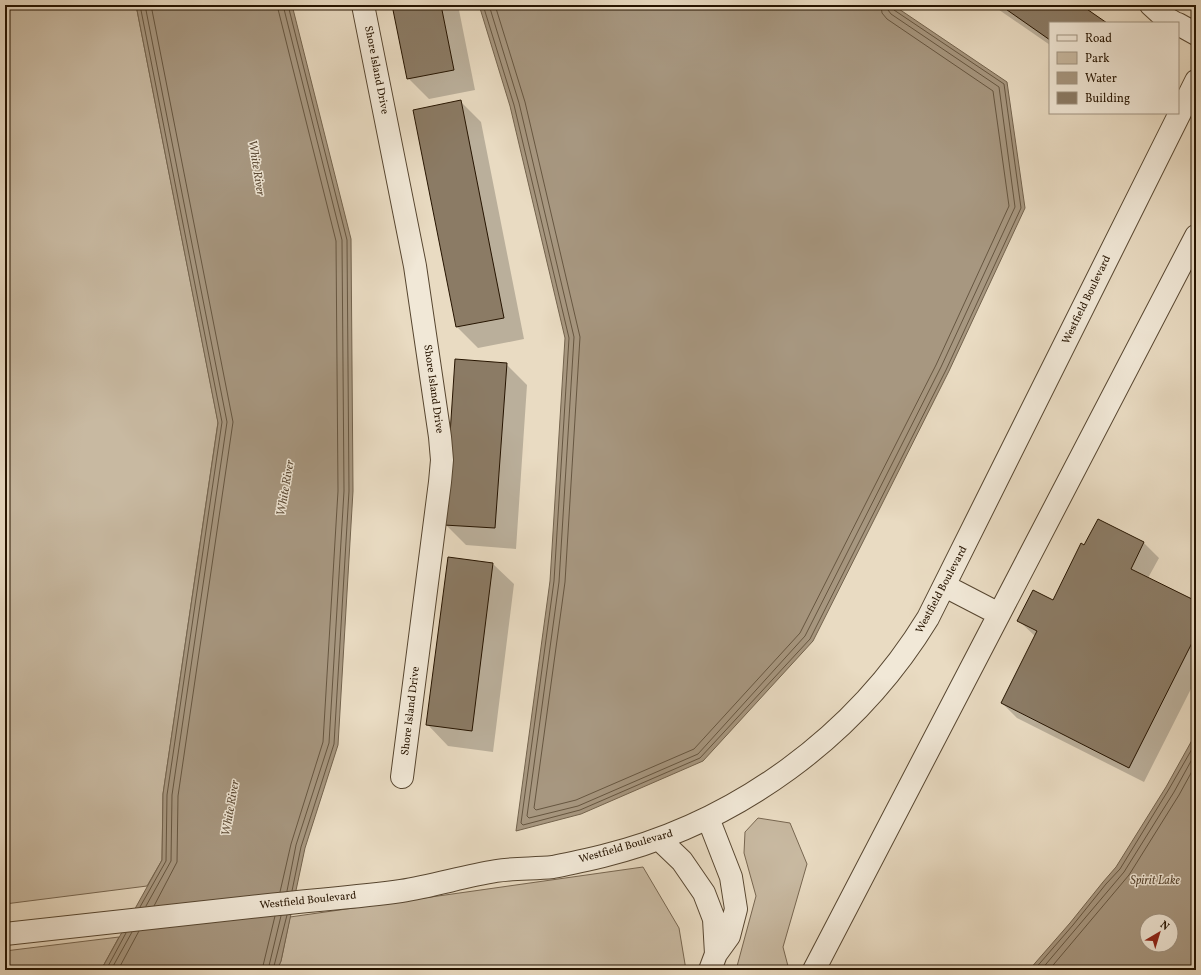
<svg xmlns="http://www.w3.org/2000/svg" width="1201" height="975" font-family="Vollkorn,serif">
	<rect width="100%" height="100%" fill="#e9dbc2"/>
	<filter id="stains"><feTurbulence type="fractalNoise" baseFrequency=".005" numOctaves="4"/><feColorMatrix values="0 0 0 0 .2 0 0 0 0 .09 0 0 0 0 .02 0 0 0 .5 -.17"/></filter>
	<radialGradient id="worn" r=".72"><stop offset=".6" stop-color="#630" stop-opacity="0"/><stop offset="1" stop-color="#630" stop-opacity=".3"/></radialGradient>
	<path fill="#c8b9a1" stroke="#776650" d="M 5,5 L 136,5 L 218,422 L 163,794 L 162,860 L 147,886 L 5,904 Z
		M 758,818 L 790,823 L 807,864 L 783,947 L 789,970 L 736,970 L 756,896 L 744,853 L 745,832 Z
		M 643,867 L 679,928 L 686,970 L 277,970 L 281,961 L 290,917 Z
		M 119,937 L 101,970 L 5,970 L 5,951 Z"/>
	<path fill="#a79780" stroke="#73634d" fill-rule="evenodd" d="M 136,5 L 292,5 L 351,239 L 353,491 L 338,745 L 305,848 L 281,961 L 277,970 L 101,970 L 162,860 L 163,794 L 218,423 Z
		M 479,5 L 893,5 L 1007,82 L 1025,208 L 949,371 L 813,641 L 703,761 L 581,814 L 516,831 L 550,581 L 565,338 L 510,106 Z
		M 1196,733 L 1196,970 L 1029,970 L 1070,923 L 1103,882 L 1116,867 L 1166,787 ZM 1147,921 L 1171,921 L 1171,945 L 1147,945 Z"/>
	<path fill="#0003" d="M 394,5 L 458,5 L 475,90 L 429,99 L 408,78 Z
		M 992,5 L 1080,5 L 1106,23 L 1050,23 L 1050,45 Z
		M 460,101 L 481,122 L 524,339 L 478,348 L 457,327 Z
		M 506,364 L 527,385 L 516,549 L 466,545 L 445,524 Z
		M 1098,520 L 1144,543 L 1159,558 L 1148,578 L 1196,602 L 1196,679 L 1144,782 L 1017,718 L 1002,703 L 1036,637 L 1018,620 L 1053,601 L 1085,546 Z
		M 493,564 L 514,584 L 493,752 L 448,746 L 428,725 Z"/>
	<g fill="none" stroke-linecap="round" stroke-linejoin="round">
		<path stroke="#665640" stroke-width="1" d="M 140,5 L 222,422 L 167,795 L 166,861 L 140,907
			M 145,5 L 227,422 L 172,795 L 171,861 L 146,906
			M 151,5 L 233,422 L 178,796 L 177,862 L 154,906
			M 277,5 L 336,241 L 338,491 L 323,742 L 291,844 L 280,892
			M 283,5 L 342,240 L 344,491 L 329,743 L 296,845 L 287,891
			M 288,5 L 347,240 L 349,491 L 334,744 L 301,847 L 292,891
			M 483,5 L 514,105 L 569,338 L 554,581 L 521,823 L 523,825 L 580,810 L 700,758 L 810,639 L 946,370 L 1021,208 L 1004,84 L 894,10 L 892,5
			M 489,5 L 519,103 L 574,337 L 559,582 L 527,816 L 529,818 L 578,806 L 698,754 L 805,636 L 941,367 L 1015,207 L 999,87 L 891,14 L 888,10 L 887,5
			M 495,5 L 525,102 L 580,337 L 565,582 L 534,808 L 536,810 L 576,800 L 694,749 L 800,633 L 936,365 L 1009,206 L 993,91 L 887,19 L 882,13 L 881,5
			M 106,970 L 126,933
			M 111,970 L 132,932
			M 118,970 L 139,931
			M 262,970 L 275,916
			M 268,970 L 281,916
			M 273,970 L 287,915
			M 1034,970 L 1073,925 L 1106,884 L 1120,869 L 1169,789 L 1196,742
			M 1041,970 L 1124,872 L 1174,792 L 1196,752
			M 1049,970 L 1129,875 L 1179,795 L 1196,764"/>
	</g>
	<path fill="#8b7b65" stroke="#261400" d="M 392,5 L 441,5 L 454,70 L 407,79 Z
		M 1000,5 L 1081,5 L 1107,23 L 1050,23 L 1050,40 Z
		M 461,100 L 504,318 L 456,327 L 413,110 Z
		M 455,359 L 507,363 L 495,528 L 444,525 Z
		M 1098,519 L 1144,542 L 1131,569 L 1196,601 L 1196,635 L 1129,768 L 1001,703 L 1037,631 L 1017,621 L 1033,590 L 1053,600 L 1081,543 L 1084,545 Z
		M 448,557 L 493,563 L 472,731 L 426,725 Z"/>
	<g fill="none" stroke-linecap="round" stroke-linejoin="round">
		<g stroke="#574630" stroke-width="24">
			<path id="minor" d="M 363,5 L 415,266 L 440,437 L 442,460 L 440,482 L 402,777
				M 1151,5 L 1163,16 L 1175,23
				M 1178,24 L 1196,34
				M 945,586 L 999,614
				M 708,818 L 731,877 L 736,909 L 729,936 L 716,954 L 710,970
				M 659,839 L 682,861 L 704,893 L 714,919 L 716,954
				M 5,934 C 93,924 181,915 269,905 C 313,900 358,897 401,891 C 433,886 465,876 496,871 C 515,868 534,869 553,867 C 569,864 586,860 603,856 C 737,823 856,736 928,618 L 1196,81
				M 814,970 L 1196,236"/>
		</g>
		<use href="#minor" stroke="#f1e8d7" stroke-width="22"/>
	</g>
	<g text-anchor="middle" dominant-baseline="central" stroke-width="3" stroke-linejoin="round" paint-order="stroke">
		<g font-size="11" fill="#261400" stroke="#f1e8d7">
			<text transform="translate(376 70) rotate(79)">Shore Island Drive</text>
			<text transform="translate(1087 300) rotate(-64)">Westfield Boulevard</text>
			<text transform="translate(433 389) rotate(82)">Shore Island Drive</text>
			<text transform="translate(942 590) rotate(-62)">Westfield Boulevard</text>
			<text transform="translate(411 711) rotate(-83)">Shore Island Drive</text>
			<text transform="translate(626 847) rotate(-16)">Westfield Boulevard</text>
			<text transform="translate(308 901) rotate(-6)">Westfield Boulevard</text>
		</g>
		<g font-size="12" font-style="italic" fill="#5a4833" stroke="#f1e8d7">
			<text transform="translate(256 168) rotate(81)">White River</text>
			<text transform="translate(286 488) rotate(-80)">White River</text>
			<text transform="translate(231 808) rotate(-80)">White River</text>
			<text x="1155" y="881">Spirit Lake</text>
		</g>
	</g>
	<rect width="1201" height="975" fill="none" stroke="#e9dbc2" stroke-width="20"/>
	<rect x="6" y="6" width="1189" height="963" fill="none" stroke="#261400" stroke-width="2"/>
	<rect x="10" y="10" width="1181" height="955" fill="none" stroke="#261400"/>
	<rect x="1049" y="22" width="130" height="92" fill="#f1e8d7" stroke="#a09381"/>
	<rect x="1057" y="35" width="20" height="6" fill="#f1e8d7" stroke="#a09381"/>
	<text x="1085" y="42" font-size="12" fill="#261400">Road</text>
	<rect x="1057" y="52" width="20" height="12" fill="#c8b9a1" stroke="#a09381"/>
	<text x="1085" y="62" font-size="12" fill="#261400">Park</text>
	<rect x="1057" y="72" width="20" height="12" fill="#a79780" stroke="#a09381"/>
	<text x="1085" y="82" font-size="12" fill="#261400">Water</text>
	<rect x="1057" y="92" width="20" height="12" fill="#8b7b65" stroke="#a09381"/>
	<text x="1085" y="102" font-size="12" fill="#261400">Building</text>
	<g transform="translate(1159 933) rotate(38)"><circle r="19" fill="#f1e8d7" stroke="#a09381"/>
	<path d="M0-3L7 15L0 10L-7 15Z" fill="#8f2418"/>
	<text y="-6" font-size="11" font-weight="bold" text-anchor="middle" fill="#261400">N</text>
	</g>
	<rect width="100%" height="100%" filter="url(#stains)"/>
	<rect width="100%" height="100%" fill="url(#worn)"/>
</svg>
